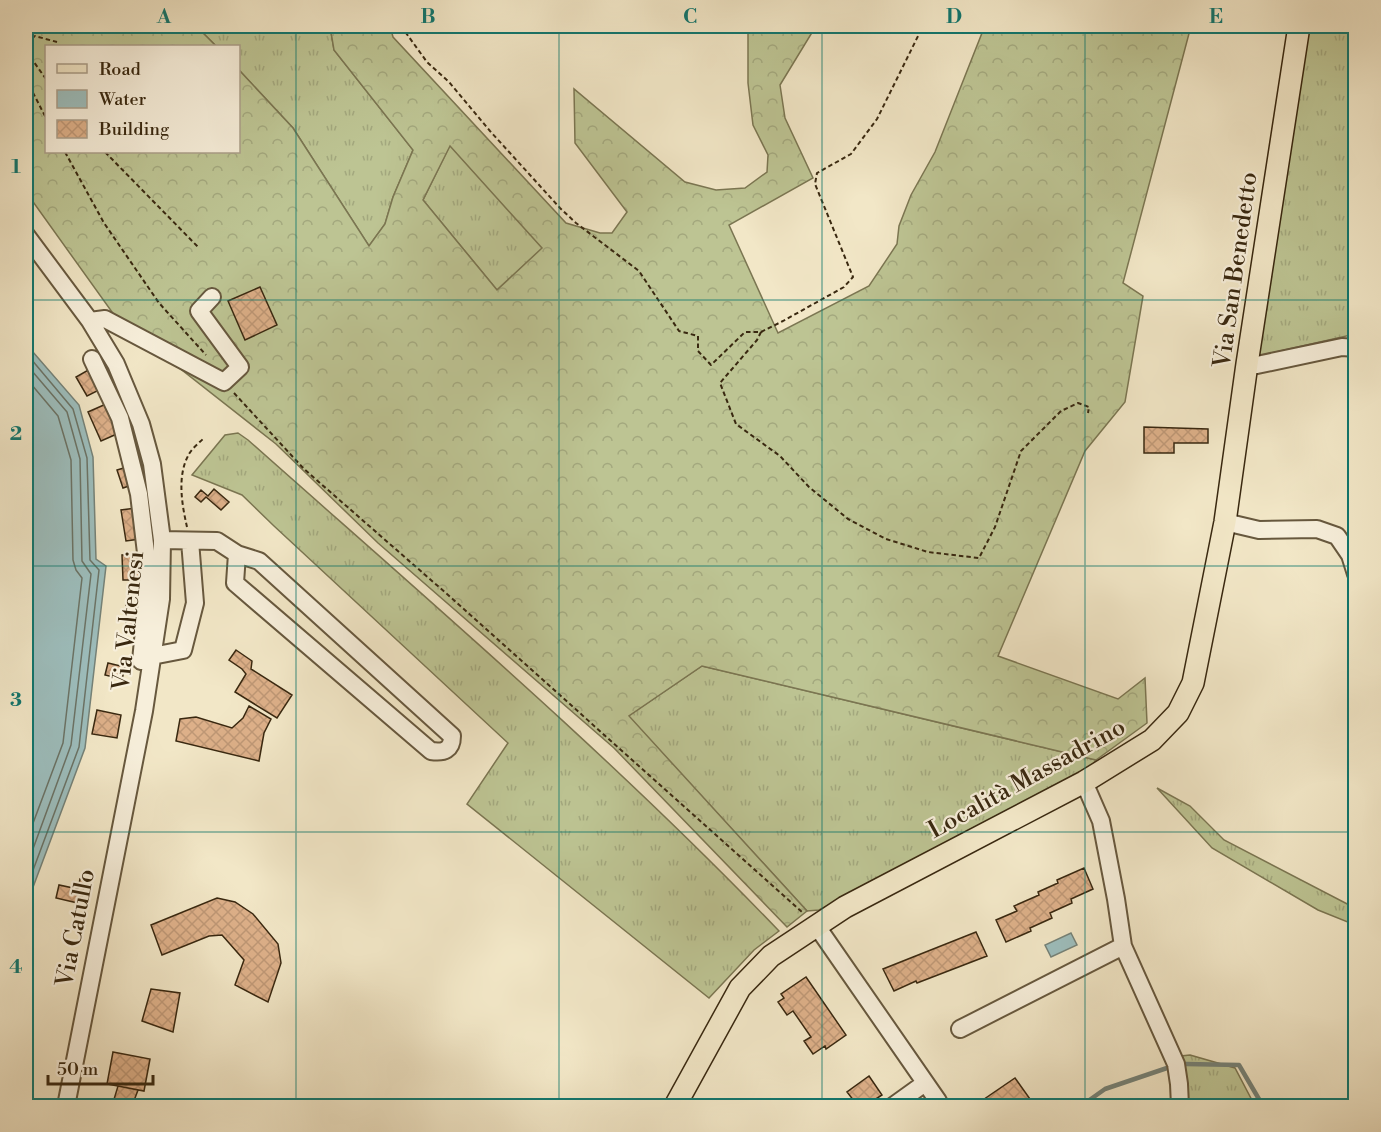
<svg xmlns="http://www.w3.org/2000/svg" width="1381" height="1132" font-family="'Libre Bodoni',serif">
	<defs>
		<pattern id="grass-tufts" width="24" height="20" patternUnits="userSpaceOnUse" patternTransform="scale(1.5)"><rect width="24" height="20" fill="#bdc493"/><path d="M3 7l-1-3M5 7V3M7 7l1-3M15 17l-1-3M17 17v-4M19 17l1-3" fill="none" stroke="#a3a87e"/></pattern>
		<pattern id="forest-crowns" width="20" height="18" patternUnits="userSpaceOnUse" patternTransform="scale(1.5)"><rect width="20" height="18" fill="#bdc493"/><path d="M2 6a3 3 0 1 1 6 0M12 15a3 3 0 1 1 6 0" fill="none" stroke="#a3a87e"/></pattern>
		<pattern id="building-cross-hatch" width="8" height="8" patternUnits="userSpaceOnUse" patternTransform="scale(1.5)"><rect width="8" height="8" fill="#ddb089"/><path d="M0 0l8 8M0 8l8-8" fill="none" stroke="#be9775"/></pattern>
	</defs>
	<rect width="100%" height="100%" fill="#f2e7c7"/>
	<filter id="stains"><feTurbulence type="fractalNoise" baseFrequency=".00333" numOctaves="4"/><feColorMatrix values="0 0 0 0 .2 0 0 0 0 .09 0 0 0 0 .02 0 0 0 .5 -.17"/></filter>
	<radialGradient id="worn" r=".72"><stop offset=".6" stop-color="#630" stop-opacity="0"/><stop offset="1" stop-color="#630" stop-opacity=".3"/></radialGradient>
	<path fill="url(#grass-tufts)" stroke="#7b7652" stroke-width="1.5" d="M 196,26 L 330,26 L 334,50 L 413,150 L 393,197 L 385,224 L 369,246 L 293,128 L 239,70 L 238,46 L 216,46 Z
		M 1309,26 L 1355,26 L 1356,247 L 1351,335 L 1258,356 Z
		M 450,145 L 543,248 L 497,290 L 423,200 Z
		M 238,433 L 248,440 C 428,600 612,757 779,931 L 754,950 L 709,998 L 467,804 L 508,743 L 274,526 L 242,495 L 192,475 L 225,435 Z
		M 702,666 L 1096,760 L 1084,776 L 819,910 L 807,911 L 628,716 Z
		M 1157,788 L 1190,806 L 1224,840 L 1355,908 L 1355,925 L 1318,910 L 1212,848 Z
		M 1190,1055 L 1235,1068 L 1255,1106 L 1183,1106 L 1181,1056 Z"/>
	<path fill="url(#forest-crowns)" stroke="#7b7652" stroke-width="1.5" fill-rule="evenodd" d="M 26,26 L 196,26 L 216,46 L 46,46 L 46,152 L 238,152 L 239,70 L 293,128 L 369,246 L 385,224 L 393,197 L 413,150 L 334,50 L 330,26 L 390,26 L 393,37 L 566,223 L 600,233 L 612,233 L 627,212 L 575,143 L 574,89 L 685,182 L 716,190 L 745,188 L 767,172 L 768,155 L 753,125 L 748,83 L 748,26 L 816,26 L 780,85 L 785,118 L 813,178 L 729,225 L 778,333 L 869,286 L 897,244 L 899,226 L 911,195 L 935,152 L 984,28 L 992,26 L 1191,26 L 1123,283 L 1143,296 L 1125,402 L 1085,451 L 998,656 L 1118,699 L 1145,678 L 1147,723 L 1096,760 L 702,666 L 629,716 L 807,911 L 787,927 L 614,748 L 378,543 L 276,444 L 117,319 L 26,192 ZM 450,146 L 542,248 L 497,290 L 423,200 Z"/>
	<path fill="#9dbebd" stroke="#758278" stroke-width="1.5" d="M 26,344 L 79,405 L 93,457 L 96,559 L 106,566 L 85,748 L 26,906 Z
		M 1071,933 L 1077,945 L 1051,957 L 1045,945 Z"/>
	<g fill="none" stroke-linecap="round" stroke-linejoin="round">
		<path stroke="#6b7366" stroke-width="1.5" d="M 26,353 L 73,409 L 87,458 L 90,560 L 99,570 L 79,747 L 26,889
			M 26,364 L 67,412 L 80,459 L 82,561 L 91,574 L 71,745 L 26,868
			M 26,378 L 58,416 L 71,460 L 73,560 L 76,570 L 82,578 L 63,743 L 26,842"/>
		<path stroke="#758278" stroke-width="4.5" d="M 1186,1064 L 1239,1065 L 1263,1106
			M 1081,1106 L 1105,1089 L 1167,1068"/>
	</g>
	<path fill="url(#building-cross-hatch)" stroke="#392810" stroke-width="1.5" d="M 260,287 L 277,325 L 245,340 L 228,301 Z
		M 90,369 L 101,389 L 87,396 L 76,377 Z
		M 106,404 L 119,433 L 101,441 L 88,412 Z
		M 1144,427 L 1208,429 L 1208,443 L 1174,443 L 1174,453 L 1144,453 Z
		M 127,467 L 132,485 L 123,488 L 117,470 Z
		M 214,489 L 229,502 L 221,510 L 206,497 L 201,502 L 195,497 L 201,490 L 208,496 Z
		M 136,508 L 140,539 L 126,541 L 121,510 Z
		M 140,554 L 141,580 L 123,580 L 122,555 Z
		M 126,605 L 139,605 L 139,625 L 126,625 Z
		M 236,650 L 252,661 L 251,669 L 292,695 L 277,718 L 235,692 L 246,674 L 242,669 L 229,660 Z
		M 108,663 L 125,667 L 122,679 L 105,675 Z
		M 249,706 L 271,719 L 264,733 L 259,761 L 176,741 L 180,719 L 196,717 L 232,728 L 243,718 Z
		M 97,710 L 121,715 L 117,738 L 92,734 Z
		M 1084,868 L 1093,889 L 1071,899 L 1072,903 L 1050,913 L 1052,918 L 1030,928 L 1031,931 L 1006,942 L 996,920 L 1017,911 L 1014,906 L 1039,895 L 1038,892 L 1058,883 L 1057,880 Z
		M 80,879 L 85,880 L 82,904 L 56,898 L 59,885 L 78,889 Z
		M 217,898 L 235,902 L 253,914 L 278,944 L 281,963 L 268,1002 L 235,985 L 244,960 L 222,935 L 209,936 L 162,955 L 151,925 Z
		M 976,932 L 987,956 L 917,983 L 916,981 L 894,991 L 883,969 Z
		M 806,977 L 846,1035 L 826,1049 L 825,1046 L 813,1054 L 804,1041 L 811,1037 L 793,1011 L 787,1015 L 778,1002 L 784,998 L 781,994 Z
		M 151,989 L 180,993 L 173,1032 L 142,1021 Z
		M 113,1052 L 150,1059 L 144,1091 L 107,1084 Z
		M 869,1076 L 882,1095 L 865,1106 L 858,1106 L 847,1092 Z
		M 1015,1078 L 1030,1099 L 1019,1106 L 978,1106 L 977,1104 Z
		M 118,1086 L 138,1090 L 132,1106 L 112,1106 Z"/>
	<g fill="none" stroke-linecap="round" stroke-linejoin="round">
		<g stroke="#67583e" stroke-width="20">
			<path id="minor" d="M 26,235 L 90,321 L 116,364 L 141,424 L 152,464 L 162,540 L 161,599 L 144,711 L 66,1106
				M 90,321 L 105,319 L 224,382 L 240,367 L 199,311 L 212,297
				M 92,359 L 120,418 L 139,494 L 149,578 L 141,661
				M 1247,364 L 1257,365 L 1342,347 L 1356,348
				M 1225,522 L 1259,530 L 1317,529 L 1337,536 L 1350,555 L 1356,574
				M 162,540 L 217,541 L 237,554 L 259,561 L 452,736 C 452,750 444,753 431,751 L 235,583 L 237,554
				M 152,656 L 183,650 L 195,603 L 190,541
				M 1084,782 L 1101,821 L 1116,899 L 1123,946 L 1176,1064 L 1179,1084 L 1180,1106
				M 816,925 L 938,1101
				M 960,1029 L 1123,946
				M 893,1106 L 925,1083"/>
		</g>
		<g stroke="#392810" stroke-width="24">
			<path id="major" d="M 675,1106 L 740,988 L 771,956 L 845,907 L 1084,782 L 1152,740 L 1178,713 L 1193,683 L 1225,522 L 1247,364 L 1299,26"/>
		</g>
		<path stroke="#392810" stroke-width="2" stroke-dasharray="4.5 3" stroke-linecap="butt" d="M 401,26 L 427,62 L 449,82 L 490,131 L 560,208 L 576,223 L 639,271 L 679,331 L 698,336 L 698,351 L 711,365 L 745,332 L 761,332 L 783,321 L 844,287 L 853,277 L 815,184 L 817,173 L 851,154 L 877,119 L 923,26
			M 26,43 L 35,36 L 57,42
			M 26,51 L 46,79
			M 26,79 L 46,118
			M 65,152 L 104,223 L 159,303 L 206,355
			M 105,152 L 199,248
			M 761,332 L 757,340 L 720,383 L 736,424 L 780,456 L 809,487 L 848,519 L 886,539 L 928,552 L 979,558 L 995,527 L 1021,451 L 1061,411 L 1078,403 L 1089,407 L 1088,413
			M 234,393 L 304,469 L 447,594 L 803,913
			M 187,527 C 182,505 177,477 188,456 C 191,449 199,443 204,438"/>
		<use href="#minor" stroke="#f7efdb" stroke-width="16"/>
		<use href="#major" stroke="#f2e7c7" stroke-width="21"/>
	</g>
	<path fill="none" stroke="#0f766e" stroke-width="1.5" stroke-opacity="0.55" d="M 296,26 L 296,1106M 559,26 L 559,1106M 822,26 L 822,1106M 1085,26 L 1085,1106M 26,300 L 1356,300M 26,566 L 1356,566M 26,832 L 1356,832"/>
	<g text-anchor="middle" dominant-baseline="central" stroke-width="4.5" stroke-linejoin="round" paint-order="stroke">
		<g font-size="24" fill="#392810" stroke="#f7efdb">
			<text transform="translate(1236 270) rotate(-82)">Via San Benedetto</text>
			<text transform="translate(129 621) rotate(-84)">Via Valtenesi</text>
			<text transform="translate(1027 779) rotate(-29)">Località Massadrino</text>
			<text transform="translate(76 928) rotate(-79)">Via Catullo</text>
		</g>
	</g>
	<rect width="1381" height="1132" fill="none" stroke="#f2e7c7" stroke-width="66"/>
	<rect x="45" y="45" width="195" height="108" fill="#f7efdb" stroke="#ab9f8a" stroke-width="1.5"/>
	<rect x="57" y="64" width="30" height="9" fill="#f2e7c7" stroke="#ab9f8a" stroke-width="1.5"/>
	<text x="99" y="75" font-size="18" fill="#392810">Road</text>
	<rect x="57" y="90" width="30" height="18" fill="#9dbebd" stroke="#ab9f8a" stroke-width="1.5"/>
	<text x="99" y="105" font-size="18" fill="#392810">Water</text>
	<rect x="57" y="120" width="30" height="18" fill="url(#building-cross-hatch)" stroke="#ab9f8a" stroke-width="1.5"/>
	<text x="99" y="135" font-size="18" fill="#392810">Building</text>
	<path d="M48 1075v9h105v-9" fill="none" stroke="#392810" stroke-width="3"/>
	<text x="57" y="1075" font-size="18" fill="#392810" stroke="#f7efdb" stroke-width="4.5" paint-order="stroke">50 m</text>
	<rect x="33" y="33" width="1315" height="1066" fill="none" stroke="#0f766e" stroke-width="2"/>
	<g font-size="20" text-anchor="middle" font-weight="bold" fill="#0f766e">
		<text x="164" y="23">A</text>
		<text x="428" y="23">B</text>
		<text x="690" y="23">C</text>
		<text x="954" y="23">D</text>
		<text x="1216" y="23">E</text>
		<text x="16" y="173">1</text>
		<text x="16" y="440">2</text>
		<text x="16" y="706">3</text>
		<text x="16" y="973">4</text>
	</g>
	<rect width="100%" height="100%" filter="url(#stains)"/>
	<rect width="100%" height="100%" fill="url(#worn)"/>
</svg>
